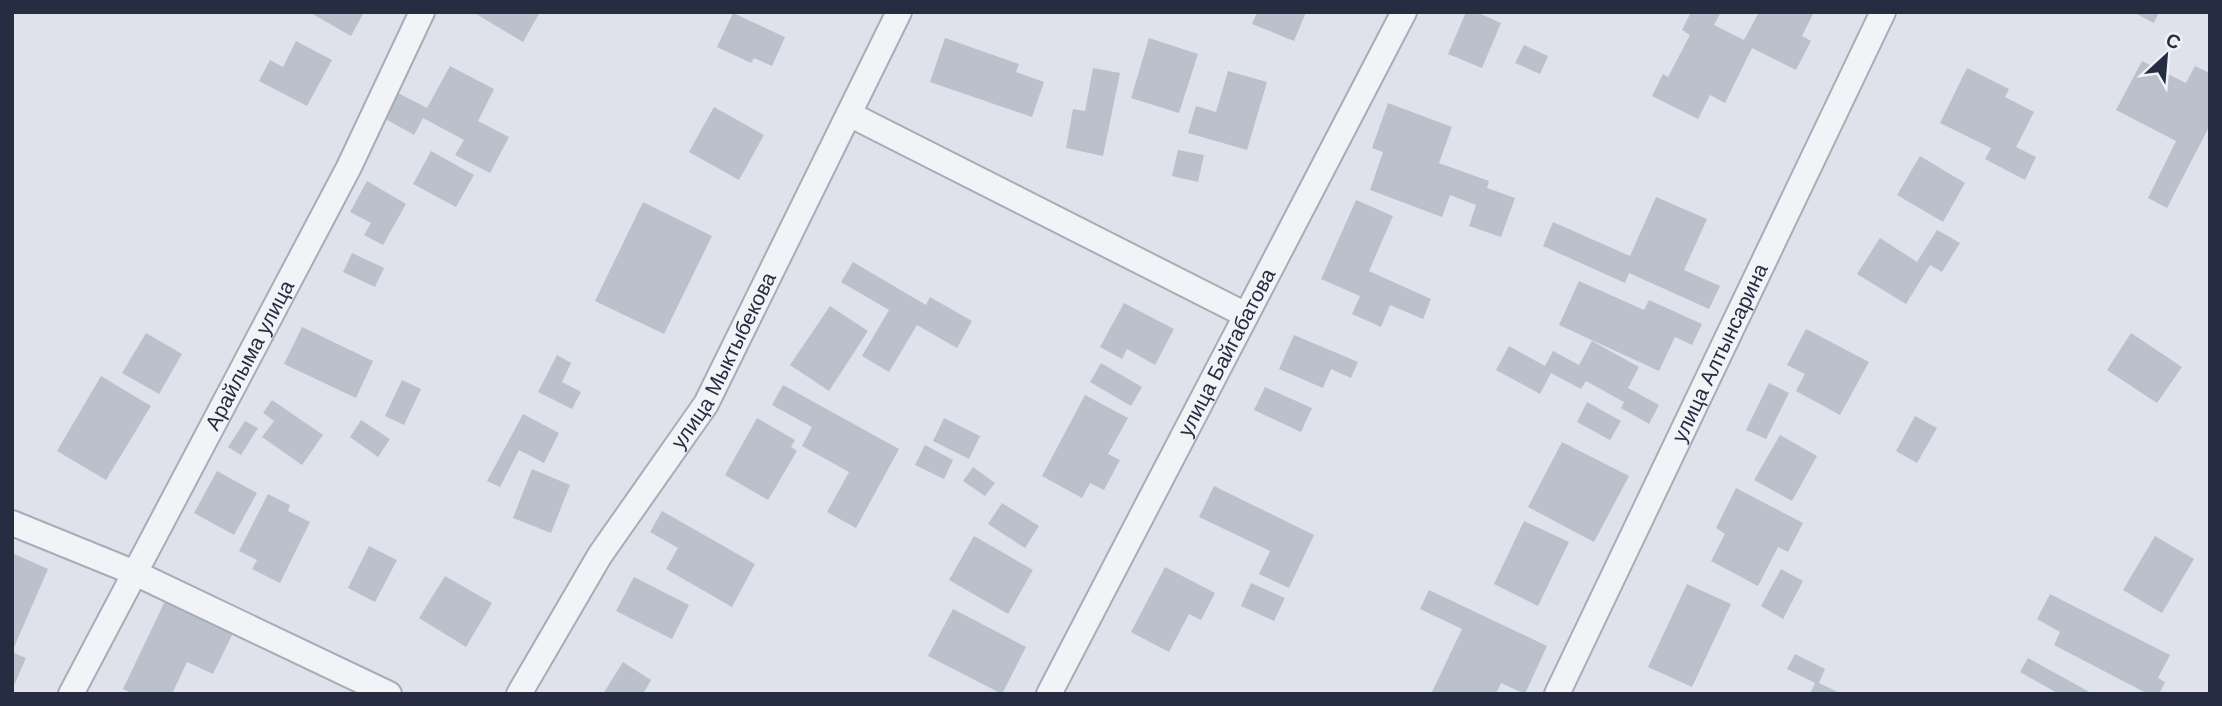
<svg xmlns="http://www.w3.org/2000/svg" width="2222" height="706" font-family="'DM Sans',sans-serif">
	<rect width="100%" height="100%" fill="#dfe2ea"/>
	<path fill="#bbc0cd" d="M 309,12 L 364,12 L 351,36 Z
		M 473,12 L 540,12 L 523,42 Z
		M 1257,12 L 1306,12 L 1294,41 L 1252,24 Z
		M 1466,12 L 1476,12 L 1501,23 L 1482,68 L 1448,54 Z
		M 1691,12 L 1721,12 L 1714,25 L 1744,40 L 1759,12 L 1814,12 L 1802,36 L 1811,41 L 1796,70 L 1752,48 L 1725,103 L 1710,95 L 1698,119 L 1652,96 L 1663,74 L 1668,77 L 1690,35 L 1682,30 Z
		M 2133,12 L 2159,12 L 2154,23 Z
		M 733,13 L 785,37 L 772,66 L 754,58 L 751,63 L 717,47 Z
		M 945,38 L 1019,64 L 1016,72 L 1044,82 L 1032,117 L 930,82 Z
		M 1149,38 L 1198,54 L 1179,113 L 1131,98 Z
		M 296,41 L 332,60 L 307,106 L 259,81 L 270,60 L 283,67 Z
		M 1524,45 L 1548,56 L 1540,74 L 1515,63 Z
		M 2142,61 L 2186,83 L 2195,66 L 2210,73 L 2210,125 L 2167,208 L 2148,198 L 2176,141 L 2116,110 Z
		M 450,66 L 494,89 L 478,121 L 509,137 L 490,173 L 455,155 L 464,140 L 423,118 L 414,135 L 384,118 L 398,93 L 427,108 Z
		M 1093,68 L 1120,73 L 1103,156 L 1066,148 L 1073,109 L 1085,111 Z
		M 1967,68 L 2009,89 L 2005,97 L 2034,112 L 2016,147 L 2036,157 L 2025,180 L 1985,159 L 1991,148 L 1940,123 Z
		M 1228,71 L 1267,82 L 1247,150 L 1188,133 L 1196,106 L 1216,112 Z
		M 1388,103 L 1452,127 L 1439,163 L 1489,181 L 1487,188 L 1515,198 L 1501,237 L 1469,226 L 1476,205 L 1450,195 L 1442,217 L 1370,190 L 1383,152 L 1372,148 Z
		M 714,107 L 764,135 L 739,180 L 689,152 Z
		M 1178,150 L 1204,155 L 1198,182 L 1172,176 Z
		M 431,151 L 474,175 L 456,207 L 413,184 Z
		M 1920,156 L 1965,183 L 1943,222 L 1897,195 Z
		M 367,181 L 406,204 L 383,245 L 364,235 L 371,223 L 350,212 Z
		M 1656,197 L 1707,219 L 1684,270 L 1720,286 L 1709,309 L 1629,273 L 1625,283 L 1543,246 L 1553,222 L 1630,256 Z
		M 1356,200 L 1393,216 L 1369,271 L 1431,299 L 1423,319 L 1390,305 L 1381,327 L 1352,314 L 1360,296 L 1321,279 Z
		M 643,202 L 712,236 L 664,334 L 595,301 Z
		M 1937,230 L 1960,243 L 1942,272 L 1930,265 L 1906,304 L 1857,274 L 1880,238 L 1917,262 Z
		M 352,253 L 384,268 L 375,287 L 343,272 Z
		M 853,262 L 926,305 L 930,297 L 972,321 L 957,348 L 917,325 L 889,372 L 862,356 L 889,310 L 841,282 Z
		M 1579,281 L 1644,310 L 1649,300 L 1702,324 L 1692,345 L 1675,337 L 1659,371 L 1559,325 Z
		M 1124,303 L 1174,329 L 1155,365 L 1127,349 L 1122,359 L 1100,347 Z
		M 830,306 L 868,331 L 829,391 L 790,365 Z
		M 302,327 L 373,361 L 356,398 L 284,364 Z
		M 1806,329 L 1869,362 L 1840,415 L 1796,391 L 1805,374 L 1787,365 Z
		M 146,333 L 182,354 L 159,394 L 122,373 Z
		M 2131,333 L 2182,367 L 2157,403 L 2107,370 Z
		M 1294,335 L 1358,362 L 1351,378 L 1331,369 L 1323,388 L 1279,369 Z
		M 1592,341 L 1639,367 L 1628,388 L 1659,405 L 1649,424 L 1621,408 L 1624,402 L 1586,381 L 1581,389 L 1551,373 L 1540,394 L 1496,370 L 1509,346 L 1545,366 L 1553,351 L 1579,365 Z
		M 557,355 L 571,363 L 562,382 L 581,392 L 572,409 L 538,392 Z
		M 1101,363 L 1142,387 L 1131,406 L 1090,382 Z
		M 101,376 L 151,406 L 106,480 L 57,451 Z
		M 402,380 L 421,389 L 404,425 L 385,416 Z
		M 1769,383 L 1789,393 L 1766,439 L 1746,430 Z
		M 783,385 L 899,449 L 856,528 L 827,512 L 849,472 L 802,446 L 812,427 L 772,405 Z
		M 1265,387 L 1312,408 L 1301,432 L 1254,410 Z
		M 1085,395 L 1128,418 L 1108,454 L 1120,460 L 1104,490 L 1090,483 L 1082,498 L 1042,476 Z
		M 272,400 L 323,435 L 302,465 L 262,437 L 274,421 L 263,413 Z
		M 1587,402 L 1621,421 L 1610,440 L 1577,422 Z
		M 523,414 L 559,433 L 544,463 L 519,450 L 500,487 L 487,481 Z
		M 1915,416 L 1937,428 L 1917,463 L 1896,451 Z
		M 757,418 L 795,440 L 791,447 L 797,451 L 768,500 L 725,475 Z
		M 944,418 L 980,436 L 969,459 L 933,441 Z
		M 361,420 L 390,439 L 378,457 L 350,437 Z
		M 245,421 L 258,428 L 241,455 L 228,447 Z
		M 1780,435 L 1817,456 L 1792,501 L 1754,480 Z
		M 1562,442 L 1629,476 L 1594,542 L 1528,507 Z
		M 925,445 L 953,460 L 944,479 L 915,465 Z
		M 973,467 L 995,483 L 985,496 L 963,481 Z
		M 532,469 L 570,485 L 551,533 L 513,518 Z
		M 217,471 L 257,493 L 234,535 L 194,513 Z
		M 1214,486 L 1314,535 L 1289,588 L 1259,574 L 1270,551 L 1199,517 Z
		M 1736,488 L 1803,523 L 1788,552 L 1778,547 L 1758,586 L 1711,561 L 1725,534 L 1716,528 Z
		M 268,494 L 290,505 L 288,511 L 310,522 L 280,583 L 252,569 L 257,560 L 239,551 Z
		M 1002,503 L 1039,526 L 1025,548 L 988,524 Z
		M 662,511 L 755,564 L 732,607 L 666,569 L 678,548 L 650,532 Z
		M 1524,521 L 1569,542 L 1538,606 L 1494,584 Z
		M 974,536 L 1033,570 L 1008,614 L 949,580 Z
		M 2155,536 L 2194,559 L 2162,613 L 2123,590 Z
		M 369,546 L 397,560 L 375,602 L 348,588 Z
		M 12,553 L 48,569 L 12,652 L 26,658 L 12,690 Z
		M 1165,567 L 1215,593 L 1201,620 L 1189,614 L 1169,652 L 1131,632 Z
		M 1781,569 L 1803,581 L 1783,619 L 1761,606 Z
		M 445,576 L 492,603 L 466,647 L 419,618 Z
		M 634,577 L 689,605 L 672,639 L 616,611 Z
		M 1251,583 L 1285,598 L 1274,621 L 1241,606 Z
		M 1687,584 L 1731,604 L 1692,687 L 1648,667 Z
		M 1429,590 L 1547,646 L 1525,694 L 1501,683 L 1496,694 L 1431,694 L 1462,629 L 1420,609 Z
		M 2050,594 L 2170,655 L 2158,678 L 2165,682 L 2159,694 L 2148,694 L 2054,645 L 2060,632 L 2037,619 Z
		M 165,601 L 233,633 L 213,674 L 187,662 L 172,694 L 133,694 L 123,689 Z
		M 953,609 L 1026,647 L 1002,694 L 928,656 Z
		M 1795,654 L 1825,669 L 1819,683 L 1842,694 L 1810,694 L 1815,683 L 1787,669 Z
		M 2028,658 L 2093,694 L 2059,694 L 2020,672 Z
		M 623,662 L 651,680 L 643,694 L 603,694 Z"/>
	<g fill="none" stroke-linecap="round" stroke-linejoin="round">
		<g stroke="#a8acb8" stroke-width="28">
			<g id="minor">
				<path d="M 849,114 L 1246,315"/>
				<path d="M 12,523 L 135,573 L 389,694"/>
				<path id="s1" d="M 71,694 L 349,167 L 422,12"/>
				<path id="s2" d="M 519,694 L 600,555 L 706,404 L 899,12"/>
				<path id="s3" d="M 1049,694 L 1404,12"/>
				<path id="s4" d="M 1557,694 L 1883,12"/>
			</g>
		</g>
		<use href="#minor" stroke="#f2f3f7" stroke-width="24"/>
	</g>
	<g text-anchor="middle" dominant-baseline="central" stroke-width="5" stroke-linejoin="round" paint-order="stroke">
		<g font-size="21" fill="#262d42" stroke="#eef1f7">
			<text stroke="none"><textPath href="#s3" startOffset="385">улица Байгабатова</textPath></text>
			<text stroke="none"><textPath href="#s4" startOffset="378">улица Алтынсарина</textPath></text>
			<text stroke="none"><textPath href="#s1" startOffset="383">Арайлыма улица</textPath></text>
			<text stroke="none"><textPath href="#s2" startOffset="392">улица Мыктыбекова</textPath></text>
		</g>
	</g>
	<rect width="2222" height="706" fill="none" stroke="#262d42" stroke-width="28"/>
	<g transform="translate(2166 56) rotate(26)" stroke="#eef1f7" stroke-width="5" paint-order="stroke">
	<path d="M0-5L12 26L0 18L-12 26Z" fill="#262d42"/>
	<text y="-10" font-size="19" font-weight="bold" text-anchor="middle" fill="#262d42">С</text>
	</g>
</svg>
